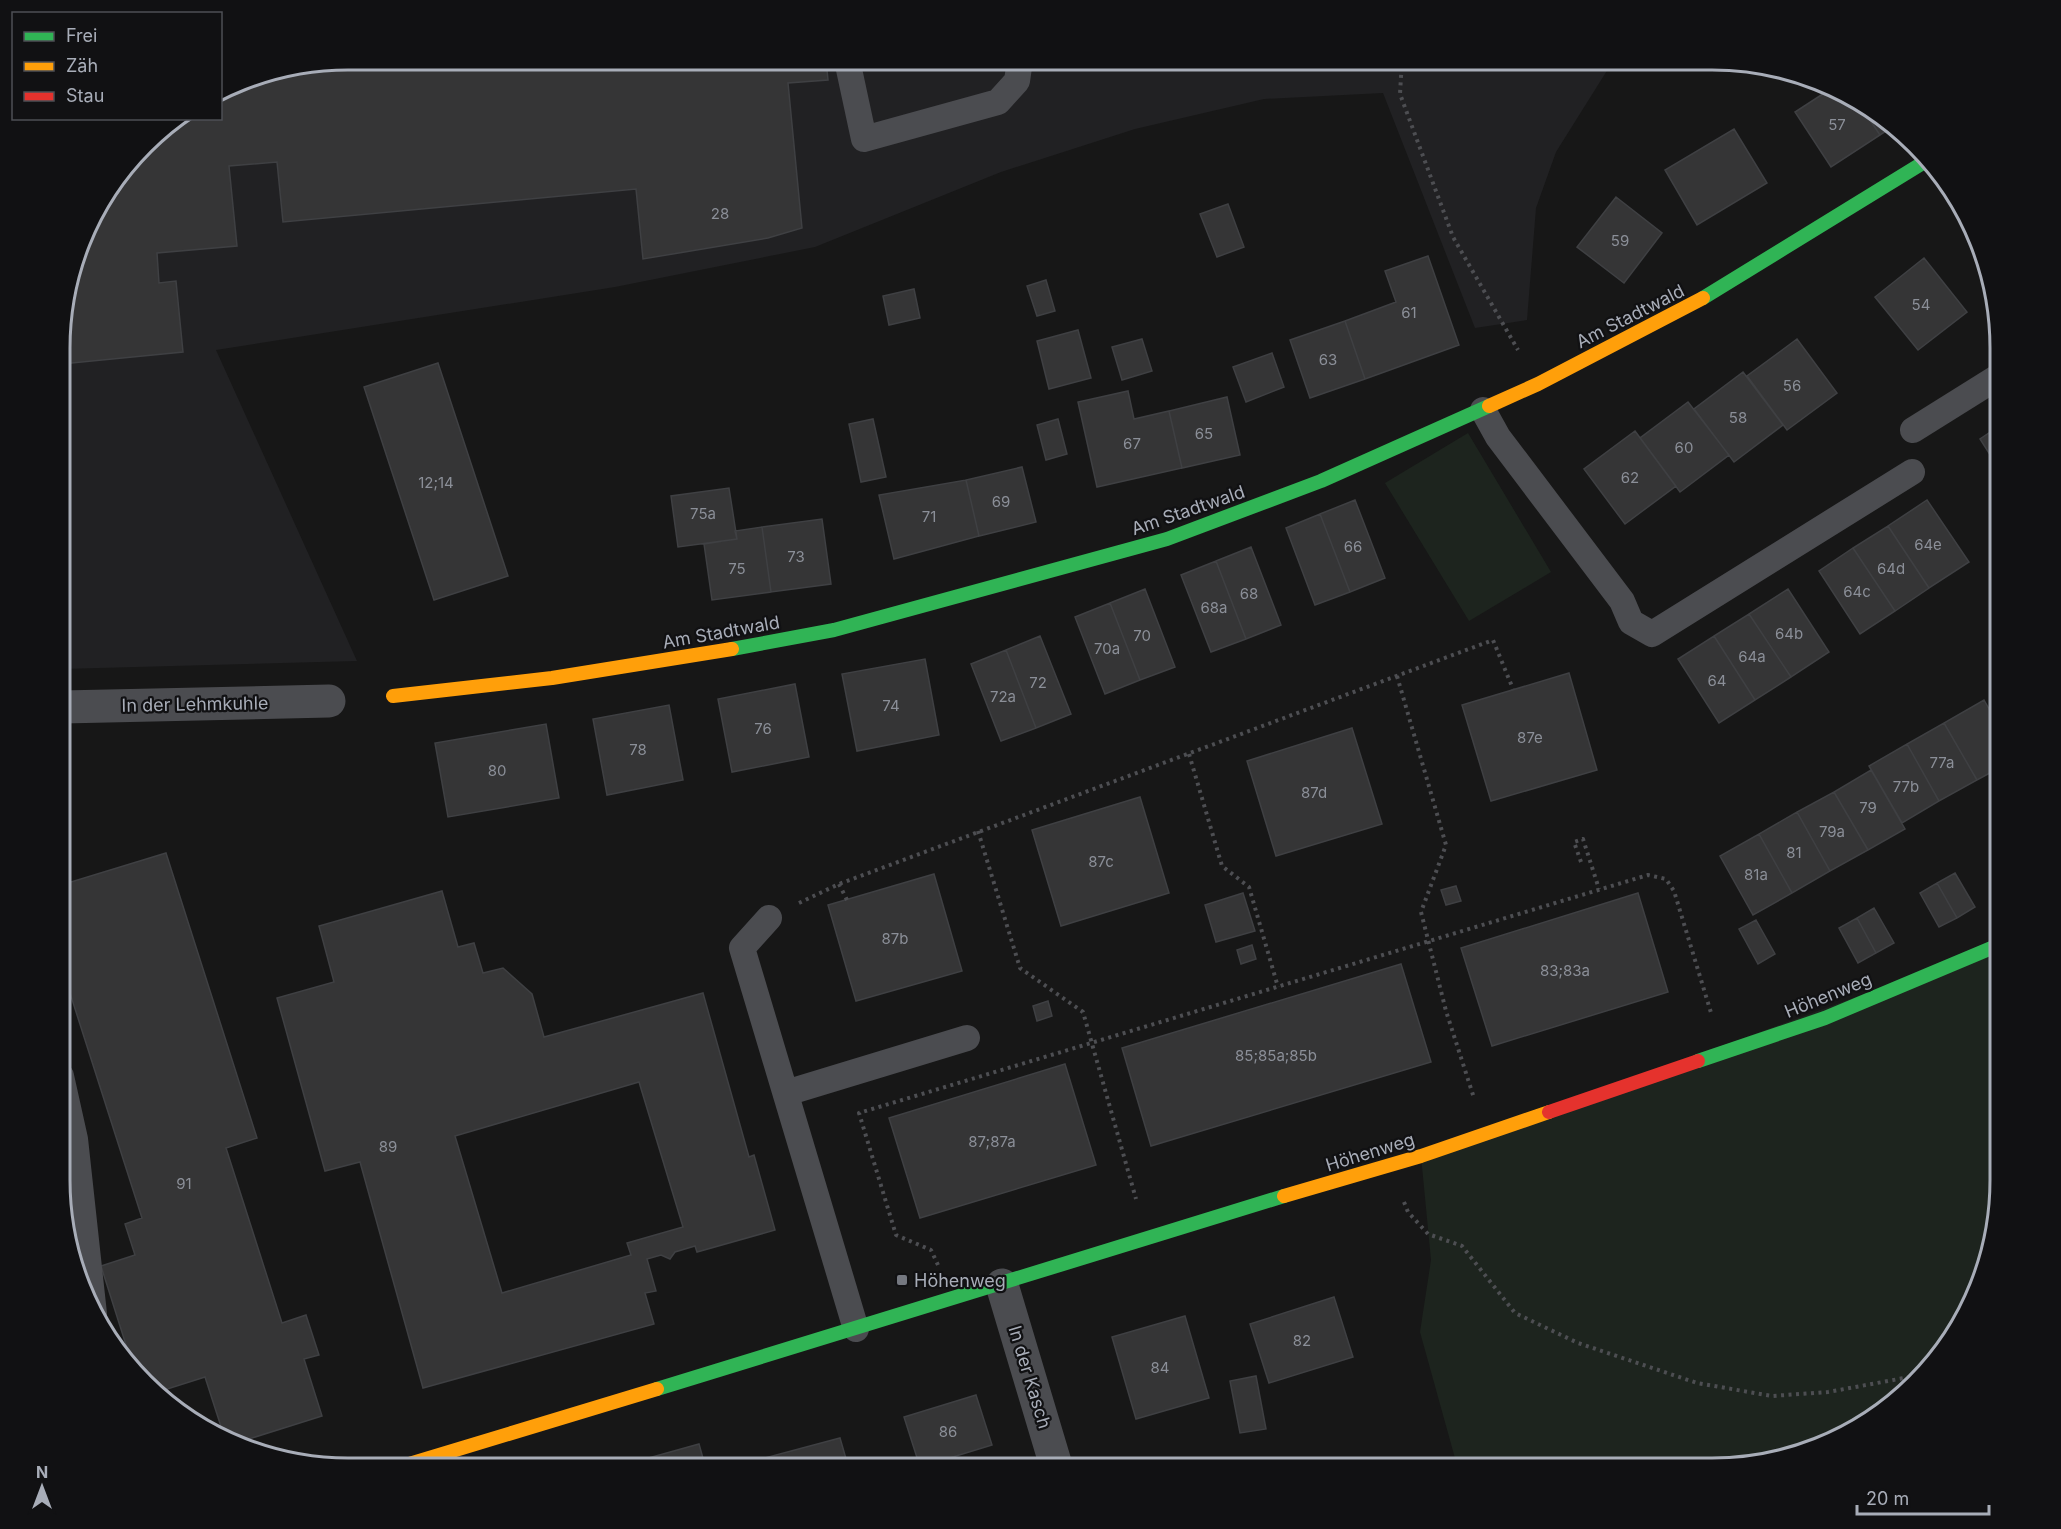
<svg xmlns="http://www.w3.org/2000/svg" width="2061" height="1529" font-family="Inter,sans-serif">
	<rect width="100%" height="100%" fill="#171717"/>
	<path fill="#212123" d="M 348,60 L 1613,61 L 1556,152 L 1536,208 L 1527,320 L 1475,328 L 1383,93 L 1264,99 L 1135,129 L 1001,172 L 815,247 L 615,287 L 216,350 L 357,661 L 62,669 L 63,310 L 98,204 L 220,118 Z"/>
	<path fill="#1d241e" d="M 1468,433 L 1551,572 L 1469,621 L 1385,483 Z
		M 2001,944 L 2000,1200 L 1979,1291 L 1930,1371 L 1840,1439 L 1713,1469 L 1458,1469 L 1420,1332 L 1431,1260 L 1421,1156 Z"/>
	<path fill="#353536" stroke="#3f4043" stroke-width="1.5" fill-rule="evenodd" d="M 348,60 L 826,60 L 828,80 L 788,83 L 802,228 L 768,238 L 643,259 L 636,189 L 283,222 L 277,162 L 229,166 L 237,246 L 157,253 L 159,283 L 176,281 L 183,352 L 62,364 L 63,310 L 98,204 L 158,131 L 181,118 L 220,118 L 220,95 L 255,75 Z
		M 1832,88 L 1860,105 L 1880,135 L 1831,167 L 1795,112 Z
		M 1860,105 L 1894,126 L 1880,135 Z
		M 1734,129 L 1767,183 L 1697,225 L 1665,170 Z
		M 1616,197 L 1662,233 L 1624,283 L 1577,247 Z
		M 1228,204 L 1244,247 L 1217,257 L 1200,214 Z
		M 1428,256 L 1459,345 L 1365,379 L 1345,321 L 1396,302 L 1385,271 Z
		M 1924,258 L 1967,312 L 1918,350 L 1875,297 Z
		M 1046,280 L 1055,311 L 1037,316 L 1027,286 Z
		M 914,289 L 920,318 L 889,325 L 883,296 Z
		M 1345,321 L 1365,379 L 1310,398 L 1290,340 Z
		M 1078,330 L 1091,378 L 1049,389 L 1037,341 Z
		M 1142,339 L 1152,371 L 1122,380 L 1112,347 Z
		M 1797,339 L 1837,393 L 1787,430 L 1747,376 Z
		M 1272,353 L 1284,387 L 1246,402 L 1233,367 Z
		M 438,363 L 508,576 L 434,600 L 364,387 Z
		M 1743,372 L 1783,425 L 1734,462 L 1694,409 Z
		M 1128,391 L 1134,419 L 1169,411 L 1182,468 L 1097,487 L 1078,402 Z
		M 1227,397 L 1240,455 L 1182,468 L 1169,411 Z
		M 1688,402 L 1729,455 L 1680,492 L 1640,438 Z
		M 873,419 L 886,477 L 861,482 L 849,424 Z
		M 1058,419 L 1067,454 L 1046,460 L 1037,425 Z
		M 2001,425 L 2001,472 L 1980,439 Z
		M 1635,431 L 1676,486 L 1625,524 L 1584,469 Z
		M 1022,467 L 1036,522 L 979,536 L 966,480 Z
		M 966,480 L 979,536 L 894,559 L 879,495 Z
		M 729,488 L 737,539 L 678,547 L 671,496 Z
		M 1355,500 L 1385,578 L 1350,592 L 1320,514 Z
		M 1927,500 L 1969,562 L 1929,588 L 1888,526 Z
		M 1320,514 L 1350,592 L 1315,605 L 1286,528 Z
		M 822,519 L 831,584 L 771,592 L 762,527 Z
		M 1888,526 L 1929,588 L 1895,611 L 1853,548 Z
		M 762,527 L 771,592 L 712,600 L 704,544 L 737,539 L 735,531 Z
		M 1251,547 L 1281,625 L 1246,639 L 1216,561 Z
		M 1853,548 L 1895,611 L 1860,634 L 1819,571 Z
		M 1216,561 L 1246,639 L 1211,652 L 1181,575 Z
		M 1145,589 L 1175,667 L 1140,680 L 1110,603 Z
		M 1788,589 L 1829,652 L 1791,677 L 1749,614 Z
		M 1110,603 L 1140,680 L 1105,694 L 1075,617 Z
		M 1749,614 L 1791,677 L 1755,700 L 1714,636 Z
		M 1040,636 L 1071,714 L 1036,728 L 1006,650 Z
		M 1714,636 L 1755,700 L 1719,723 L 1678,659 Z
		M 1006,650 L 1036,728 L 1001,741 L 971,664 Z
		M 925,659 L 939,735 L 857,751 L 842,674 Z
		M 1569,673 L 1597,770 L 1491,801 L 1462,705 Z
		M 795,684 L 809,757 L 732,772 L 718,699 Z
		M 1984,700 L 2001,730 L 2001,767 L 1977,780 L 1944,723 Z
		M 669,705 L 683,780 L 607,795 L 593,719 Z
		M 1944,723 L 1977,780 L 1939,801 L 1907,744 Z
		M 546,724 L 559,798 L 448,817 L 435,743 Z
		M 1352,728 L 1382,824 L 1276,856 L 1247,761 Z
		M 1907,744 L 1939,801 L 1902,823 L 1869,766 Z
		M 1871,770 L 1905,829 L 1868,850 L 1834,792 Z
		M 1834,792 L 1868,850 L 1830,871 L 1797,812 Z
		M 1140,797 L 1169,893 L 1061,926 L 1032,830 Z
		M 1797,812 L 1830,871 L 1792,893 L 1759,834 Z
		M 1759,834 L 1792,893 L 1753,915 L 1720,856 Z
		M 166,853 L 257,1138 L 226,1148 L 282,1323 L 306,1315 L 319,1355 L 304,1359 L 322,1416 L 233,1444 L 225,1439 L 205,1377 L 155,1393 L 132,1364 L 101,1266 L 135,1255 L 125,1224 L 142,1218 L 61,965 L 61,885 Z
		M 1955,873 L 1975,907 L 1957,918 L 1937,883 Z
		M 934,874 L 962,971 L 856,1001 L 828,905 Z
		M 1937,883 L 1957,918 L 1939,927 L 1920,893 Z
		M 1456,886 L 1461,901 L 1446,905 L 1441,890 Z
		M 442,891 L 458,947 L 474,943 L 483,973 L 503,968 L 532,994 L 544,1037 L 703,993 L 749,1157 L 754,1155 L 775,1230 L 697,1252 L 695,1246 L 675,1252 L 670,1259 L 661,1255 L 647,1259 L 656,1291 L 645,1293 L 654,1324 L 423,1388 L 360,1162 L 325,1171 L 277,998 L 334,982 L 319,926 ZM 639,1082 L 683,1227 L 627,1243 L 631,1255 L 502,1293 L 455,1136 Z
		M 1243,893 L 1255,931 L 1216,942 L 1205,905 Z
		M 1638,893 L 1668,992 L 1492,1046 L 1461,948 Z
		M 1874,908 L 1894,943 L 1876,953 L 1857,918 Z
		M 1857,918 L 1876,953 L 1858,963 L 1839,928 Z
		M 1756,920 L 1775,954 L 1758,964 L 1739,929 Z
		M 1252,945 L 1256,959 L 1241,964 L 1237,950 Z
		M 1401,964 L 1431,1062 L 1151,1146 L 1122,1048 Z
		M 1048,1001 L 1052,1016 L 1037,1021 L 1033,1006 Z
		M 1065,1064 L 1096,1165 L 920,1218 L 889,1118 Z
		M 1334,1297 L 1353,1357 L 1269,1383 L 1250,1324 Z
		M 1185,1316 L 1209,1398 L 1136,1419 L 1112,1337 Z
		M 1256,1376 L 1266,1429 L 1240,1433 L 1230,1381 Z
		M 976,1395 L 992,1445 L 920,1467 L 904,1417 Z
		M 840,1438 L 849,1469 L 760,1469 L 757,1460 Z
		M 699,1444 L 706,1469 L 629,1469 L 627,1464 Z"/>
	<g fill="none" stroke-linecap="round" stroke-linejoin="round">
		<path stroke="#4d4e52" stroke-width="4" stroke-dasharray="3 4.5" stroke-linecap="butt" d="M 1402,60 L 1400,94 L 1453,237 L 1518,350
			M 1397,676 L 1446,845 L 1421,912 L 1446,1011 L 1474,1098
			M 1189,754 L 1222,866 L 1249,887 L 1278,987
			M 978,831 L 1020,968 L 1083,1012 L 1136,1199
			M 1581,862 L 1574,842 L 1583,839 L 1599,889
			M 839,884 L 847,900
			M 799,903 L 839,884 L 1493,640 L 1513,689
			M 1404,1202 L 1408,1212 L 1428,1234 L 1462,1246 L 1515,1313 L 1578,1343 L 1697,1383 L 1772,1396 L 1828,1392 L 1926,1374
			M 938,1265 L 931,1250 L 896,1235 L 859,1113 L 1648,875 L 1666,879 L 1674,891 L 1712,1016"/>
		<path stroke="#4b4c50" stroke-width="26" d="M 847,60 L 864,139 L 998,102 L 1017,81 L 1020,60
			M 1483,410 L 1498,437 L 1622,601 L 1631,622 L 1652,634 L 1912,472
			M 1913,430 L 2001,375
			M 769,918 L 742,948 L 856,1329
			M 61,1076 L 75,1139 L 94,1314
			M 786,1093 L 967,1038"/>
		<path stroke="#4b4c50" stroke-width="33" d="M 62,707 L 329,701
			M 1002,1285 L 1057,1469"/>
		<path stroke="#30b455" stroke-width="14" d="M 1703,298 L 1926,161
			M 732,649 L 834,630 L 1167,539 L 1321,481 L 1489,406
			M 1698,1061 L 1825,1018 L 2001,944
			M 657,1389 L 1284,1196"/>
		<path stroke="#ff9f0a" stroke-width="14" d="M 1489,406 L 1538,384 L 1703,298
			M 393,696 L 552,678 L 732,649
			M 1284,1196 L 1421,1156 L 1549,1112
			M 396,1468 L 657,1389"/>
		<path stroke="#e5322d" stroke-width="14" d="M 1549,1112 L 1698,1061"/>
	</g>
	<rect fill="#757880" stroke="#111113" stroke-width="2" x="896" y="1274" width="12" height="12" rx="3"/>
	<g text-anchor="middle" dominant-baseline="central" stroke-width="4.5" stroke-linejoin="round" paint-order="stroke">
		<g font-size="15" fill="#8b8f98">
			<text x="1837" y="124">57</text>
			<text x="720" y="213">28</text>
			<text x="1620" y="240">59</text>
			<text x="1921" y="304">54</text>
			<text x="1409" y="312">61</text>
			<text x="1328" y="359">63</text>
			<text x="1792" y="385">56</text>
			<text x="1738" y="417">58</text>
			<text x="1204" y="433">65</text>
			<text x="1132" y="443">67</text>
			<text x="1684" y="447">60</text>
			<text x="1630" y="477">62</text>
			<text x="436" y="482">12;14</text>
			<text x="1001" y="501">69</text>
			<text x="703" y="513">75a</text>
			<text x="929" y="516">71</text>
			<text x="1928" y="544">64e</text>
			<text x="1353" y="546">66</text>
			<text x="796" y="556">73</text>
			<text x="737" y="568">75</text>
			<text x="1891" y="568">64d</text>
			<text x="1857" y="591">64c</text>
			<text x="1249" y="593">68</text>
			<text x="1214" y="607">68a</text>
			<text x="1789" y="633">64b</text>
			<text x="1142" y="635">70</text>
			<text x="1107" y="648">70a</text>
			<text x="1752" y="656">64a</text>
			<text x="1717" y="680">64</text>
			<text x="1038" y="682">72</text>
			<text x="1003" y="696">72a</text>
			<text x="891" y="705">74</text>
			<text x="763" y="728">76</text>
			<text x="1530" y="737">87e</text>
			<text x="638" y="749">78</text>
			<text x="1942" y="762">77a</text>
			<text x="497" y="770">80</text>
			<text x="1906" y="786">77b</text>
			<text x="1314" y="792">87d</text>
			<text x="1868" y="807">79</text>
			<text x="1832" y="831">79a</text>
			<text x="1794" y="852">81</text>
			<text x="1101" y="861">87c</text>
			<text x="1756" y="874">81a</text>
			<text x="895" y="938">87b</text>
			<text x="1565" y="970">83;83a</text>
			<text x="1276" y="1055">85;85a;85b</text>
			<text x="992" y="1141">87;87a</text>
			<text x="388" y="1146">89</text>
			<text x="184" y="1183">91</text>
			<text x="1302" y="1340">82</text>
			<text x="1160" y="1367">84</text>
			<text x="948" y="1431">86</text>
		</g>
		<g font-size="18" fill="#a8adb8" stroke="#111113">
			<text transform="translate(1630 316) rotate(-27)">Am Stadtwald</text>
			<text transform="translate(1188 510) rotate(-19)">Am Stadtwald</text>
			<text transform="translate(721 632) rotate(-10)">Am Stadtwald</text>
			<text transform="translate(195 704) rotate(-1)">In der Lehmkuhle</text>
			<text transform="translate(1828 995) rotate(-22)">Höhenweg</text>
			<text transform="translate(1370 1152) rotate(-17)">Höhenweg</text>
			<text transform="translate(1030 1377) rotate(73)">In der Kasch</text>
		</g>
		<g font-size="18" fill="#a8adb8" stroke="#111113" text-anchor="start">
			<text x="914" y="1280">Höhenweg</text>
		</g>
	</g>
	<path d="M0 0H2061V1529H0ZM348 70H1712A278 278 0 0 1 1990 348V1180A278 278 0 0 1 1712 1458H348A278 278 0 0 1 70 1180V348A278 278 0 0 1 348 70Z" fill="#111113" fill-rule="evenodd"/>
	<path fill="none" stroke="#a8adb8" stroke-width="3" d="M348 70H1712A278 278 0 0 1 1990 348V1180A278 278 0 0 1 1712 1458H348A278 278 0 0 1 70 1180V348A278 278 0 0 1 348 70Z"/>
	<rect x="12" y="12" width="210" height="108" fill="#111113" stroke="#4d4f55" stroke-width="1.5"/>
	<rect x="24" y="32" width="30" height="9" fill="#30b455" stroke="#4d4f55" stroke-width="1.5"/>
	<text x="66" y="42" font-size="18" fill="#a8adb8">Frei</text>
	<rect x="24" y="62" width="30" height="9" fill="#ff9f0a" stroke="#4d4f55" stroke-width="1.5"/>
	<text x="66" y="72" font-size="18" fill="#a8adb8">Zäh</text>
	<rect x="24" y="92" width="30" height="9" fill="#e5322d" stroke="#4d4f55" stroke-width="1.5"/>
	<text x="66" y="102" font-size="18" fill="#a8adb8">Stau</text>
	<g transform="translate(42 1487)" stroke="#111113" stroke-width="4.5" paint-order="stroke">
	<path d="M0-4.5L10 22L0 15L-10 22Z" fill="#a8adb8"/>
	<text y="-9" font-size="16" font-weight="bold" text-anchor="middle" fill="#a8adb8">N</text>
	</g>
	<path d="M1857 1505v9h132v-9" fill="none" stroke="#a8adb8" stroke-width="3"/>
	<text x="1866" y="1505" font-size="18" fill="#a8adb8" stroke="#111113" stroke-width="4.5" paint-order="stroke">20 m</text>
</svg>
